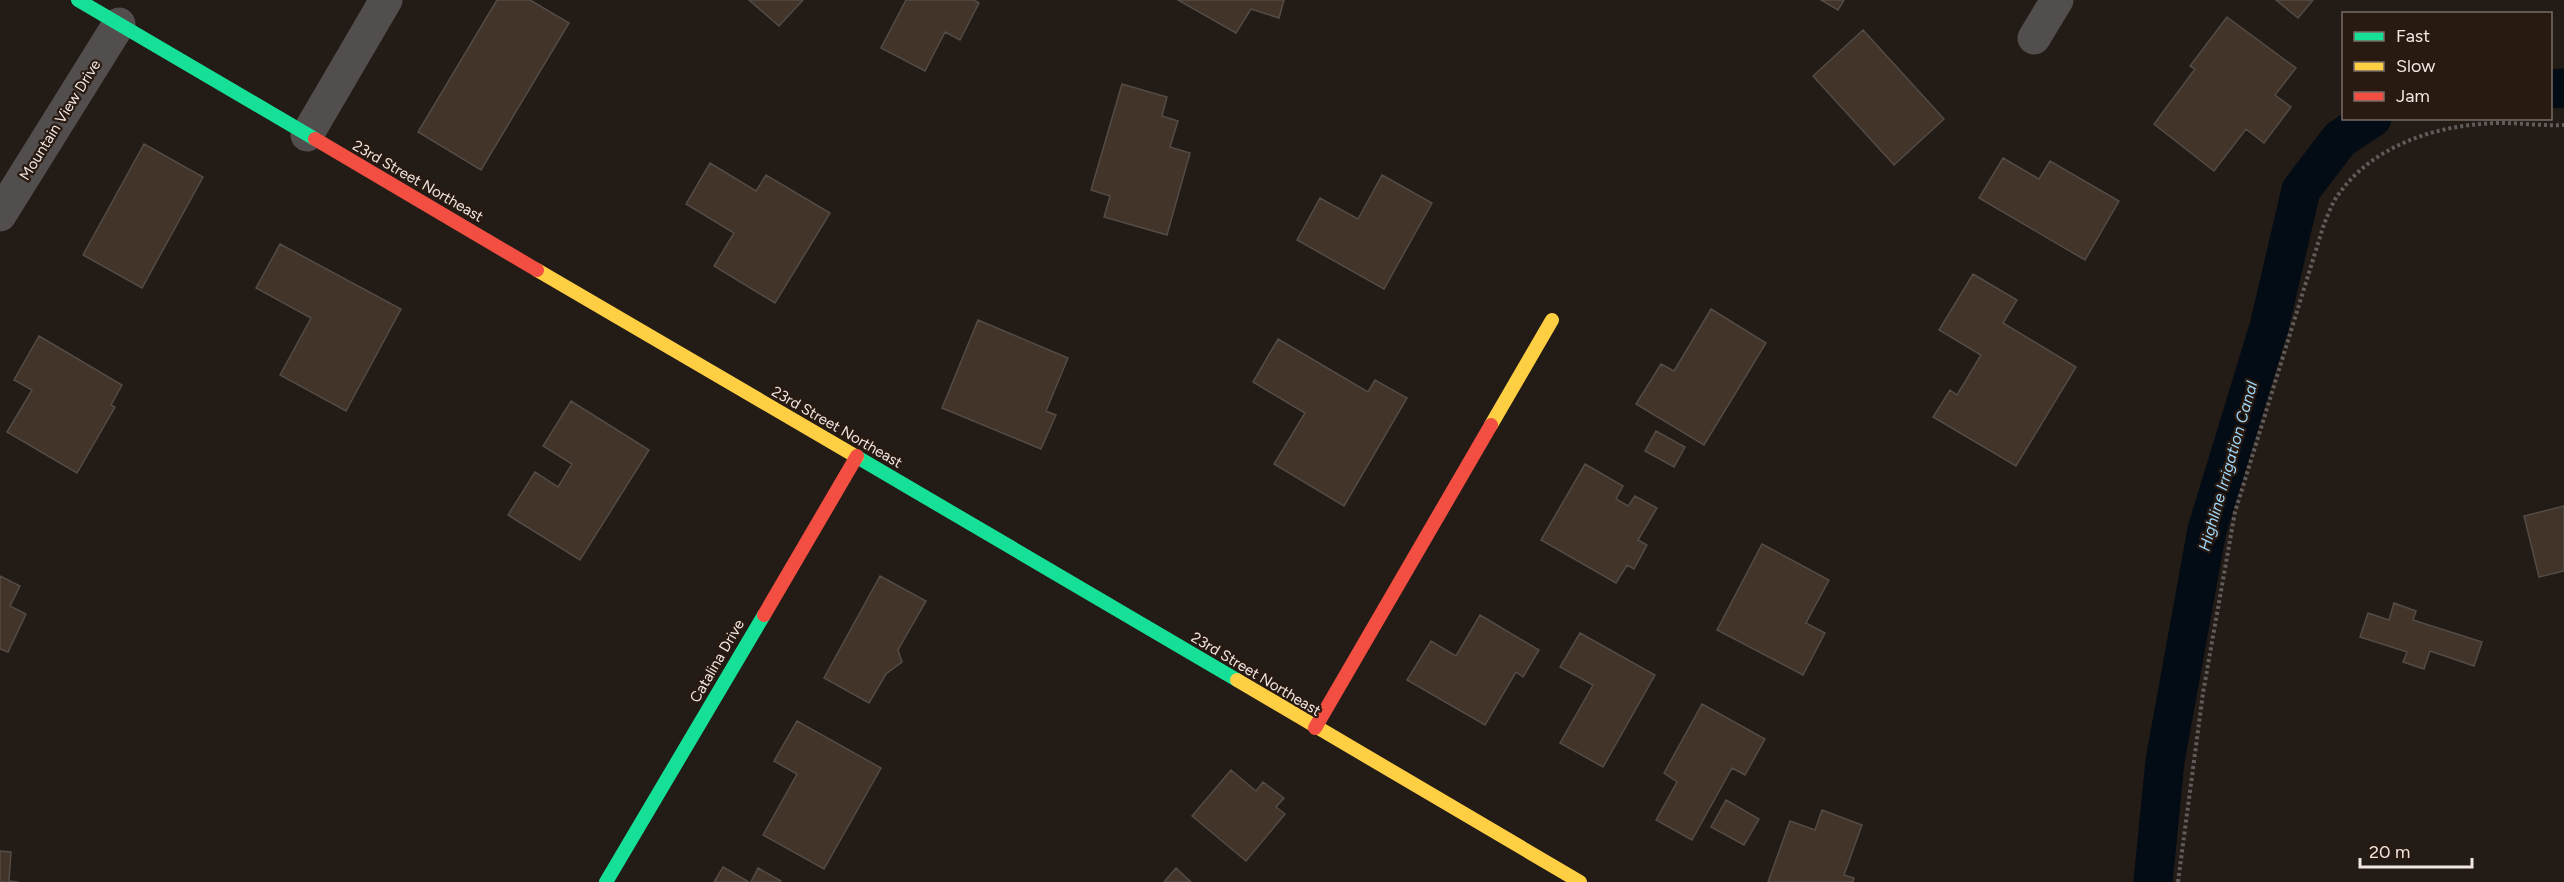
<svg xmlns="http://www.w3.org/2000/svg" width="2564" height="882" font-family="Figtree,sans-serif">
	<rect width="100%" height="100%" fill="#231b16"/>
	<g fill="none" stroke-linecap="round" stroke-linejoin="round">
		<path stroke="#030b15" stroke-width="39" d="M 2550,89 L 2564,88
			M 2153,882 L 2165,761 L 2207,530 L 2269,327 L 2301,190 L 2340,139 L 2372,118"/>
	</g>
	<path fill="#433429" stroke="#524b46" stroke-width="1.5" d="M 497,0 L 530,0 L 569,23 L 481,170 L 418,132 Z
		M 749,0 L 803,0 L 779,26 Z
		M 906,0 L 974,0 L 979,3 L 960,40 L 945,32 L 925,71 L 881,48 Z
		M 1178,0 L 1284,0 L 1279,18 L 1251,9 L 1236,33 Z
		M 1821,0 L 1844,0 L 1838,10 Z
		M 2276,0 L 2313,0 L 2298,18 Z
		M 2227,17 L 2296,68 L 2275,95 L 2291,107 L 2264,143 L 2246,129 L 2214,171 L 2154,124 L 2195,69 L 2190,66 Z
		M 1863,30 L 1944,119 L 1894,165 L 1813,76 Z
		M 1122,84 L 1167,97 L 1162,116 L 1178,121 L 1170,147 L 1190,153 L 1167,235 L 1104,217 L 1110,196 L 1091,190 Z
		M 144,144 L 203,177 L 142,288 L 83,255 Z
		M 2003,158 L 2039,179 L 2050,161 L 2119,201 L 2085,260 L 1979,198 Z
		M 710,163 L 756,191 L 766,175 L 830,213 L 775,303 L 714,266 L 734,233 L 686,204 Z
		M 1382,175 L 1432,203 L 1384,289 L 1297,240 L 1320,198 L 1358,219 Z
		M 280,244 L 401,309 L 346,411 L 280,375 L 311,318 L 256,288 Z
		M 1973,274 L 2017,300 L 2003,323 L 2076,367 L 2016,466 L 1933,417 L 1950,390 L 1957,395 L 1981,355 L 1939,330 Z
		M 1711,309 L 1766,343 L 1704,445 L 1636,404 L 1661,364 L 1674,371 Z
		M 978,320 L 1068,358 L 1046,411 L 1056,415 L 1041,449 L 942,408 Z
		M 39,336 L 122,385 L 111,405 L 115,407 L 77,473 L 7,432 L 32,390 L 14,380 Z
		M 1278,339 L 1368,392 L 1375,380 L 1407,398 L 1344,506 L 1274,464 L 1305,413 L 1253,382 Z
		M 571,401 L 649,450 L 580,560 L 508,515 L 535,472 L 558,487 L 572,464 L 543,446 Z
		M 1656,431 L 1685,447 L 1674,467 L 1645,451 Z
		M 1585,464 L 1623,486 L 1616,499 L 1628,506 L 1635,496 L 1657,508 L 1638,540 L 1647,545 L 1634,569 L 1627,565 L 1616,583 L 1541,540 Z
		M 2564,506 L 2564,571 L 2539,577 L 2524,516 Z
		M 1762,544 L 1829,580 L 1806,623 L 1825,633 L 1803,675 L 1717,630 Z
		M 0,576 L 20,586 L 10,606 L 26,614 L 8,652 L 0,649 Z
		M 880,576 L 926,601 L 898,650 L 902,662 L 886,674 L 869,703 L 824,678 Z
		M 2394,603 L 2416,611 L 2413,620 L 2482,642 L 2474,666 L 2430,651 L 2424,669 L 2403,662 L 2407,652 L 2360,637 L 2368,613 L 2389,620 Z
		M 1480,615 L 1539,650 L 1523,677 L 1516,672 L 1485,725 L 1407,680 L 1431,641 L 1456,656 Z
		M 1580,633 L 1655,675 L 1603,767 L 1560,743 L 1593,685 L 1560,667 Z
		M 1702,704 L 1765,739 L 1745,775 L 1732,768 L 1692,840 L 1656,820 L 1677,782 L 1664,773 Z
		M 797,721 L 881,768 L 824,869 L 763,835 L 797,774 L 774,761 Z
		M 1231,770 L 1256,791 L 1263,782 L 1284,798 L 1276,807 L 1285,814 L 1246,861 L 1192,816 Z
		M 1726,800 L 1759,819 L 1744,845 L 1711,827 Z
		M 1822,810 L 1862,825 L 1844,875 L 1854,878 L 1853,882 L 1768,882 L 1790,821 L 1815,830 Z
		M 0,851 L 11,852 L 9,881 L 18,882 L 0,882 Z
		M 723,867 L 749,882 L 714,882 Z
		M 758,868 L 781,881 L 780,882 L 751,882 Z
		M 1176,868 L 1191,882 L 1164,882 Z"/>
	<g fill="none" stroke-linecap="round" stroke-linejoin="round">
		<path stroke="#605c5b" stroke-width="4" stroke-dasharray="3 3" stroke-linecap="butt" d="M 2178,882 L 2203,693 L 2235,512 L 2324,224 C 2328,215 2332,203 2338,195 C 2374,144 2439,124 2500,123 C 2521,123 2542,126 2564,125"/>
		<path stroke="#524e4e" stroke-width="33" d="M 2034,38 L 2057,0
			M 307,135 L 386,0
			M 0,215 L 119,24"/>
		<path stroke="#16e098" stroke-width="14" d="M 78,0 L 315,139
			M 857,457 L 1237,680
			M 606,882 L 764,615"/>
		<path stroke="#ffcf43" stroke-width="14" d="M 537,270 L 857,457
			M 1491,425 L 1552,320
			M 1237,680 L 1580,882"/>
		<path stroke="#f24e42" stroke-width="14" d="M 315,139 L 537,270
			M 764,615 L 857,456
			M 1315,728 L 1491,425"/>
	</g>
	<g text-anchor="middle" dominant-baseline="central" stroke-width="4.5" stroke-linejoin="round" paint-order="stroke">
		<g font-size="15" fill="#f1e6e1" stroke="#281a11">
			<text transform="translate(60 120) rotate(-58)">Mountain View Drive</text>
			<text transform="translate(418 181) rotate(30)">23rd Street Northeast</text>
			<text transform="translate(837 427) rotate(30)">23rd Street Northeast</text>
			<text transform="translate(717 661) rotate(-60)">Catalina Drive</text>
			<text transform="translate(1256 674) rotate(31)">23rd Street Northeast</text>
		</g>
		<g font-size="16" font-style="italic" fill="#9edafd" stroke="#281a11">
			<text transform="translate(2228 466) rotate(-74)">Highline Irrigation Canal</text>
		</g>
	</g>
	<rect x="2342" y="12" width="210" height="108" fill="#281a11" stroke="#786c64" stroke-width="1.5"/>
	<rect x="2354" y="32" width="30" height="9" fill="#16e098" stroke="#786c64" stroke-width="1.5"/>
	<text x="2396" y="42" font-size="18" fill="#f1e6e1">Fast</text>
	<rect x="2354" y="62" width="30" height="9" fill="#ffcf43" stroke="#786c64" stroke-width="1.5"/>
	<text x="2396" y="72" font-size="18" fill="#f1e6e1">Slow</text>
	<rect x="2354" y="92" width="30" height="9" fill="#f24e42" stroke="#786c64" stroke-width="1.5"/>
	<text x="2396" y="102" font-size="18" fill="#f1e6e1">Jam</text>
	<path d="M2360 858v9h112v-9" fill="none" stroke="#f1e6e1" stroke-width="3"/>
	<text x="2369" y="858" font-size="18" fill="#f1e6e1" stroke="#281a11" stroke-width="4.5" paint-order="stroke">20 m</text>
</svg>
